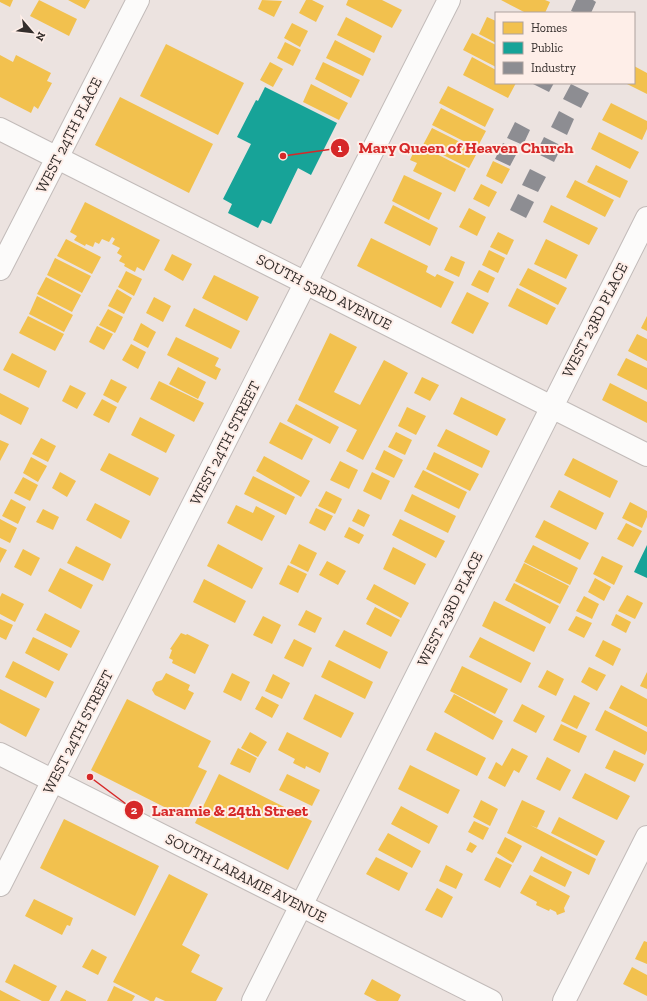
<svg xmlns="http://www.w3.org/2000/svg" width="647" height="1001" font-family="'Zilla Slab',serif">
	<rect width="100%" height="100%" fill="#ece3e0"/>
	<path fill="#f2c14e" d="M 0,0 L 13,0 L 10,7 L 0,2 Z
		M 39,0 L 77,19 L 69,36 L 30,16 Z
		M 68,0 L 90,0 L 85,9 Z
		M 262,0 L 282,1 L 274,17 L 258,9 Z
		M 306,0 L 312,0 L 324,6 L 316,22 L 299,13 Z
		M 348,0 L 382,0 L 402,10 L 392,28 L 346,5 Z
		M 501,0 L 545,0 L 550,2 L 545,13 L 526,13 Z
		M 346,17 L 382,36 L 374,53 L 337,35 Z
		M 487,17 L 496,21 L 496,43 L 479,34 Z
		M 292,23 L 308,31 L 300,47 L 284,38 Z
		M 472,33 L 496,45 L 496,67 L 463,50 Z
		M 335,40 L 371,59 L 363,76 L 326,58 Z
		M 285,42 L 301,50 L 293,66 L 277,58 Z
		M 166,44 L 244,83 L 218,135 L 140,96 Z
		M 0,55 L 13,62 L 16,55 L 51,73 L 47,81 L 52,83 L 38,109 L 34,106 L 31,113 L 0,97 Z
		M 472,57 L 496,70 L 496,83 L 516,83 L 508,98 L 463,75 Z
		M 270,62 L 283,69 L 273,87 L 260,80 Z
		M 323,62 L 360,80 L 351,98 L 315,79 Z
		M 634,66 L 647,73 L 647,94 L 625,83 L 634,83 Z
		M 311,84 L 348,103 L 339,120 L 303,102 Z
		M 448,86 L 494,109 L 485,127 L 439,103 Z
		M 120,97 L 213,144 L 189,193 L 95,145 Z
		M 611,103 L 647,121 L 647,129 L 642,140 L 602,120 Z
		M 441,108 L 486,131 L 477,148 L 432,125 Z
		M 432,128 L 478,151 L 469,168 L 423,145 Z
		M 599,132 L 639,152 L 630,169 L 591,149 Z
		M 417,144 L 466,169 L 455,192 L 413,171 L 417,163 L 410,160 Z
		M 493,161 L 510,169 L 502,184 L 486,176 Z
		M 596,165 L 628,181 L 620,198 L 587,182 Z
		M 404,175 L 442,193 L 429,220 L 392,201 Z
		M 575,180 L 614,200 L 605,217 L 566,197 Z
		M 481,184 L 497,192 L 489,207 L 473,199 Z
		M 85,202 L 160,240 L 144,271 L 137,267 L 135,272 L 124,266 L 125,264 L 119,261 L 122,256 L 117,253 L 120,248 L 112,244 L 115,239 L 112,237 L 109,242 L 102,239 L 99,244 L 95,242 L 93,247 L 86,244 L 85,246 L 74,240 L 77,236 L 70,232 Z
		M 393,205 L 438,228 L 430,246 L 384,223 Z
		M 551,205 L 598,228 L 589,245 L 543,222 Z
		M 469,208 L 486,217 L 477,236 L 459,227 Z
		M 498,232 L 514,240 L 507,255 L 490,247 Z
		M 371,238 L 428,266 L 426,272 L 435,277 L 437,274 L 454,282 L 441,308 L 357,266 Z
		M 66,239 L 101,257 L 92,274 L 57,256 Z
		M 546,239 L 578,255 L 566,279 L 534,264 Z
		M 489,250 L 505,258 L 498,273 L 482,265 Z
		M 172,254 L 192,264 L 183,281 L 164,270 Z
		M 451,256 L 465,262 L 459,277 L 444,270 Z
		M 55,258 L 91,276 L 82,293 L 47,275 Z
		M 528,268 L 567,288 L 558,305 L 519,285 Z
		M 479,270 L 495,278 L 488,293 L 471,285 Z
		M 126,271 L 142,279 L 134,296 L 118,287 Z
		M 214,275 L 259,297 L 247,321 L 202,298 Z
		M 46,277 L 81,295 L 72,312 L 37,294 Z
		M 517,288 L 556,308 L 547,325 L 508,306 Z
		M 117,289 L 132,298 L 124,314 L 108,306 Z
		M 467,292 L 489,303 L 473,334 L 451,323 Z
		M 37,296 L 73,315 L 64,332 L 29,314 Z
		M 154,297 L 171,306 L 163,322 L 146,313 Z
		M 194,308 L 240,331 L 231,349 L 185,326 Z
		M 108,309 L 123,317 L 115,333 L 99,325 Z
		M 28,316 L 64,334 L 55,351 L 19,333 Z
		M 647,316 L 647,331 L 641,328 Z
		M 141,323 L 156,332 L 148,348 L 133,340 Z
		M 97,326 L 113,334 L 104,350 L 89,342 Z
		M 330,333 L 357,347 L 334,392 L 360,405 L 384,360 L 408,373 L 363,460 L 346,451 L 357,430 L 298,400 Z
		M 637,334 L 647,339 L 647,361 L 628,351 Z
		M 176,337 L 219,358 L 215,366 L 221,369 L 216,380 L 167,355 Z
		M 131,344 L 146,352 L 138,369 L 122,360 Z
		M 12,353 L 47,371 L 39,388 L 3,370 Z
		M 626,358 L 647,368 L 647,390 L 617,375 Z
		M 178,367 L 206,382 L 198,399 L 169,384 Z
		M 422,377 L 439,385 L 430,401 L 414,393 Z
		M 111,379 L 127,387 L 118,403 L 103,395 Z
		M 159,381 L 204,403 L 194,422 L 150,399 Z
		M 610,383 L 647,402 L 647,423 L 602,400 Z
		M 70,385 L 86,393 L 77,409 L 62,401 Z
		M 0,393 L 29,408 L 21,425 L 0,414 Z
		M 461,397 L 506,419 L 497,436 L 453,414 Z
		M 102,399 L 117,407 L 109,423 L 93,415 Z
		M 296,404 L 339,427 L 330,444 L 287,421 Z
		M 407,407 L 426,416 L 416,435 L 398,426 Z
		M 140,417 L 175,435 L 166,453 L 131,435 Z
		M 280,422 L 313,439 L 302,460 L 269,443 Z
		M 446,429 L 490,451 L 482,468 L 437,446 Z
		M 396,432 L 412,440 L 405,455 L 388,447 Z
		M 41,438 L 56,446 L 48,462 L 32,454 Z
		M 0,440 L 9,444 L 0,461 Z
		M 384,450 L 403,460 L 394,478 L 375,469 Z
		M 434,452 L 479,474 L 470,491 L 426,469 Z
		M 109,453 L 159,478 L 150,496 L 100,470 Z
		M 264,456 L 310,481 L 301,497 L 256,471 Z
		M 31,457 L 47,466 L 38,482 L 23,473 Z
		M 573,458 L 618,481 L 610,498 L 564,475 Z
		M 340,461 L 358,470 L 349,489 L 330,480 Z
		M 423,470 L 467,492 L 459,509 L 414,487 Z
		M 60,472 L 76,481 L 67,497 L 52,488 Z
		M 372,472 L 390,481 L 381,500 L 363,491 Z
		M 253,476 L 295,497 L 286,515 L 244,494 Z
		M 23,477 L 38,485 L 30,501 L 14,493 Z
		M 559,490 L 604,513 L 596,530 L 550,507 Z
		M 326,491 L 342,499 L 335,514 L 318,506 Z
		M 412,494 L 456,516 L 448,533 L 404,511 Z
		M 11,499 L 26,507 L 18,524 L 2,516 Z
		M 630,502 L 647,511 L 647,517 L 642,528 L 622,518 Z
		M 95,503 L 130,521 L 121,539 L 86,520 Z
		M 236,505 L 253,513 L 256,506 L 275,516 L 262,541 L 227,523 Z
		M 316,508 L 333,516 L 325,531 L 309,523 Z
		M 43,509 L 59,517 L 53,530 L 36,522 Z
		M 358,509 L 370,515 L 364,527 L 352,521 Z
		M 0,519 L 17,528 L 10,543 L 0,538 Z
		M 400,519 L 445,541 L 436,558 L 392,535 Z
		M 544,520 L 589,543 L 580,560 L 535,537 Z
		M 626,523 L 642,531 L 633,547 L 617,539 Z
		M 349,527 L 364,535 L 359,544 L 344,537 Z
		M 218,544 L 263,568 L 252,589 L 207,566 Z
		M 299,544 L 317,553 L 308,572 L 290,563 Z
		M 533,545 L 578,568 L 570,585 L 524,562 Z
		M 76,546 L 111,564 L 103,581 L 67,563 Z
		M 0,547 L 7,550 L 0,563 Z
		M 393,547 L 426,564 L 415,585 L 383,569 Z
		M 23,549 L 40,558 L 31,576 L 14,567 Z
		M 602,556 L 623,566 L 614,585 L 593,574 Z
		M 327,561 L 346,571 L 338,585 L 319,575 Z
		M 524,563 L 569,586 L 560,604 L 515,581 Z
		M 288,565 L 307,574 L 298,593 L 279,584 Z
		M 60,568 L 93,585 L 81,609 L 48,591 Z
		M 595,578 L 611,587 L 604,601 L 588,592 Z
		M 204,579 L 246,601 L 235,623 L 193,602 Z
		M 514,583 L 559,606 L 550,624 L 505,600 Z
		M 374,584 L 409,603 L 401,618 L 366,599 Z
		M 2,593 L 24,604 L 15,622 L 0,614 L 0,597 Z
		M 627,595 L 643,603 L 635,619 L 618,611 Z
		M 584,596 L 599,604 L 592,619 L 576,611 Z
		M 494,601 L 546,627 L 534,652 L 482,626 Z
		M 375,607 L 400,620 L 391,637 L 366,624 Z
		M 306,610 L 322,618 L 315,633 L 298,625 Z
		M 45,613 L 80,631 L 71,648 L 36,630 Z
		M 616,614 L 631,622 L 626,633 L 611,625 Z
		M 263,616 L 281,625 L 272,644 L 253,635 Z
		M 576,616 L 592,623 L 584,638 L 568,630 Z
		M 0,619 L 13,625 L 6,640 L 0,637 Z
		M 344,630 L 388,652 L 380,669 L 335,646 Z
		M 181,633 L 186,635 L 187,634 L 209,645 L 195,674 L 172,663 L 173,660 L 169,658 L 172,650 L 170,649 Z
		M 33,637 L 68,654 L 59,671 L 25,653 Z
		M 480,637 L 531,663 L 521,683 L 469,657 Z
		M 294,639 L 312,648 L 303,667 L 284,658 Z
		M 603,640 L 621,649 L 613,666 L 595,656 Z
		M 329,660 L 373,682 L 365,699 L 321,677 Z
		M 13,661 L 54,682 L 46,698 L 5,677 Z
		M 462,666 L 508,689 L 495,714 L 450,691 Z
		M 589,667 L 606,675 L 597,691 L 581,682 Z
		M 547,670 L 564,679 L 556,696 L 538,687 Z
		M 647,672 L 647,689 L 640,686 Z
		M 166,673 L 190,685 L 188,690 L 194,693 L 185,710 L 155,695 L 152,690 L 156,682 L 162,680 Z
		M 232,673 L 250,682 L 241,701 L 223,692 Z
		M 273,674 L 290,683 L 282,699 L 265,691 Z
		M 621,685 L 647,699 L 647,727 L 609,708 Z
		M 0,689 L 40,709 L 26,737 L 0,723 Z
		M 315,694 L 354,713 L 341,738 L 303,719 Z
		M 454,694 L 503,721 L 493,740 L 444,712 Z
		M 574,695 L 590,703 L 577,729 L 561,721 Z
		M 262,696 L 279,705 L 272,718 L 255,709 Z
		M 127,699 L 211,741 L 198,767 L 207,771 L 184,817 L 91,770 Z
		M 522,704 L 545,716 L 536,733 L 513,721 Z
		M 605,710 L 647,732 L 647,750 L 645,755 L 595,730 Z
		M 561,724 L 587,736 L 579,753 L 553,740 Z
		M 250,732 L 267,742 L 258,757 L 241,748 Z
		M 287,732 L 329,753 L 320,773 L 306,766 L 305,769 L 293,763 L 295,759 L 278,750 Z
		M 435,732 L 486,758 L 477,776 L 426,750 Z
		M 238,748 L 257,758 L 250,773 L 230,764 Z
		M 512,748 L 528,756 L 519,773 L 514,770 L 505,787 L 488,778 L 496,762 L 502,766 Z
		M 614,750 L 644,764 L 635,782 L 605,768 Z
		M 547,757 L 571,770 L 560,791 L 536,779 Z
		M 410,765 L 460,790 L 448,814 L 398,789 Z
		M 585,773 L 630,796 L 617,820 L 572,798 Z
		M 219,774 L 312,821 L 288,870 L 195,823 Z
		M 287,774 L 320,790 L 312,806 L 279,790 Z
		M 481,800 L 498,809 L 490,826 L 473,817 Z
		M 522,800 L 545,811 L 537,828 L 530,825 L 596,859 L 589,875 L 507,833 Z
		M 401,806 L 438,826 L 429,844 L 391,824 Z
		M 559,817 L 605,841 L 597,856 L 551,833 Z
		M 64,819 L 159,866 L 135,916 L 40,868 Z
		M 474,821 L 489,828 L 483,840 L 468,832 Z
		M 388,833 L 421,851 L 412,868 L 378,850 Z
		M 505,837 L 522,846 L 513,863 L 497,853 Z
		M 470,842 L 477,846 L 472,853 L 466,850 Z
		M 541,856 L 572,872 L 565,887 L 533,871 Z
		M 376,857 L 408,873 L 399,891 L 366,874 Z
		M 496,857 L 512,865 L 500,888 L 484,880 Z
		M 446,865 L 463,874 L 456,889 L 439,881 Z
		M 169,874 L 208,894 L 182,945 L 200,955 L 191,972 L 223,988 L 216,1001 L 165,1001 L 156,997 L 154,1001 L 150,1001 L 113,982 Z
		M 530,875 L 570,896 L 564,908 L 565,912 L 557,915 L 556,912 L 550,909 L 549,911 L 536,905 L 537,902 L 520,893 Z
		M 437,888 L 453,897 L 442,918 L 425,910 Z
		M 34,899 L 73,918 L 70,926 L 67,925 L 62,935 L 25,916 Z
		M 644,941 L 647,942 L 647,964 L 635,959 Z
		M 92,949 L 107,957 L 98,975 L 82,967 Z
		M 14,964 L 57,986 L 49,1001 L 42,1001 L 5,982 Z
		M 632,967 L 647,975 L 647,996 L 623,984 Z
		M 372,979 L 401,995 L 398,1001 L 377,1001 L 364,994 Z
		M 114,986 L 135,996 L 132,1001 L 107,1001 Z
		M 0,990 L 21,1001 L 0,1001 Z
		M 66,990 L 86,1000 L 86,1001 L 60,1001 Z"/>
	<path fill="#17a398" d="M 265,87 L 337,123 L 311,175 L 298,168 L 271,224 L 262,220 L 258,228 L 228,213 L 232,204 L 223,199 L 251,144 L 237,137 L 256,100 L 258,101 Z
		M 647,545 L 647,578 L 634,572 Z"/>
	<path fill="#8d8d92" d="M 576,0 L 593,0 L 596,2 L 591,13 L 576,13 L 571,11 Z
		M 531,83 L 554,83 L 549,92 Z
		M 571,84 L 589,93 L 581,108 L 563,99 Z
		M 559,111 L 574,119 L 567,135 L 551,127 Z
		M 515,122 L 530,130 L 523,145 L 507,138 Z
		M 544,137 L 562,146 L 554,162 L 536,153 Z
		M 503,143 L 518,151 L 510,166 L 495,159 Z
		M 530,169 L 546,177 L 538,192 L 522,185 Z
		M 518,194 L 534,202 L 526,218 L 510,210 Z"/>
	<g fill="none" stroke-linecap="round" stroke-linejoin="round">
		<g stroke="#c2bbb9" stroke-width="24">
			<path id="street" d="M 0,129 L 647,455
				M 0,269 L 138,0
				M 0,885 L 449,0
				M 253,1001 L 647,218
				M 564,1001 L 647,837"/>
		</g>
		<g stroke="#c2bbb9" stroke-width="24">
			<path id="secondary" d="M 0,754 L 491,1001"/>
		</g>
		<use href="#street" stroke="#fcfbfa" stroke-width="22"/>
		<use href="#secondary" stroke="#fcfbfa" stroke-width="22"/>
	</g>
	<g text-anchor="middle" dominant-baseline="central" stroke-width="4" stroke-linejoin="round" paint-order="stroke">
		<g font-size="15" fill="#342e2c" stroke="#feeee8">
			<text transform="translate(69 135) rotate(-63)">WEST 24TH PLACE</text>
			<text transform="translate(324 292) rotate(27)">SOUTH 53RD AVENUE</text>
			<text transform="translate(595 320) rotate(-63)">WEST 23RD PLACE</text>
			<text transform="translate(225 443) rotate(-63)">WEST 24TH STREET</text>
			<text transform="translate(450 609) rotate(-63)">WEST 23RD PLACE</text>
			<text transform="translate(78 732) rotate(-63)">WEST 24TH STREET</text>
			<text transform="translate(246 878) rotate(27)">SOUTH LARAMIE AVENUE</text>
		</g>
	</g>
	<path fill="none" stroke="#d62828" stroke-width="1.5" d="M283 156L340 148M90 777L134 810"/>
	<g fill="#d62828" stroke="#feeee8" stroke-width="1.5">
		<circle cx="283" cy="156" r="4"/>
		<circle cx="90" cy="777" r="4"/>
		<circle cx="340" cy="148" r="10"/>
		<circle cx="134" cy="810" r="10"/>
	</g>
	<g font-size="12" text-anchor="middle" font-weight="bold" fill="#fff">
		<text x="340" y="152">1</text>
		<text x="134" y="814">2</text>
	</g>
	<g font-size="16" text-anchor="middle" font-weight="bold" fill="#d62828" stroke="#feeee8" stroke-width="4" stroke-linejoin="round" paint-order="stroke">
		<text x="466" y="153">Mary Queen of Heaven Church</text>
		<text x="230" y="816">Laramie &amp; 24th Street</text>
	</g>
	<rect x="495" y="12" width="140" height="72" fill="#feeee8" stroke="#ada19d"/>
	<rect x="503" y="22" width="20" height="12" fill="#f2c14e" stroke="#ada19d"/>
	<text x="531" y="32" font-size="12" fill="#342e2c">Homes</text>
	<rect x="503" y="42" width="20" height="12" fill="#17a398" stroke="#ada19d"/>
	<text x="531" y="52" font-size="12" fill="#342e2c">Public</text>
	<rect x="503" y="62" width="20" height="12" fill="#8d8d92" stroke="#ada19d"/>
	<text x="531" y="72" font-size="12" fill="#342e2c">Industry</text>
	<g transform="translate(32 32) rotate(118)" stroke="#feeee8" stroke-width="3" paint-order="stroke">
	<path d="M0-3L7 15L0 10L-7 15Z" fill="#342e2c"/>
	<text y="-6" font-size="11" font-weight="bold" text-anchor="middle" fill="#342e2c">N</text>
	</g>
</svg>
